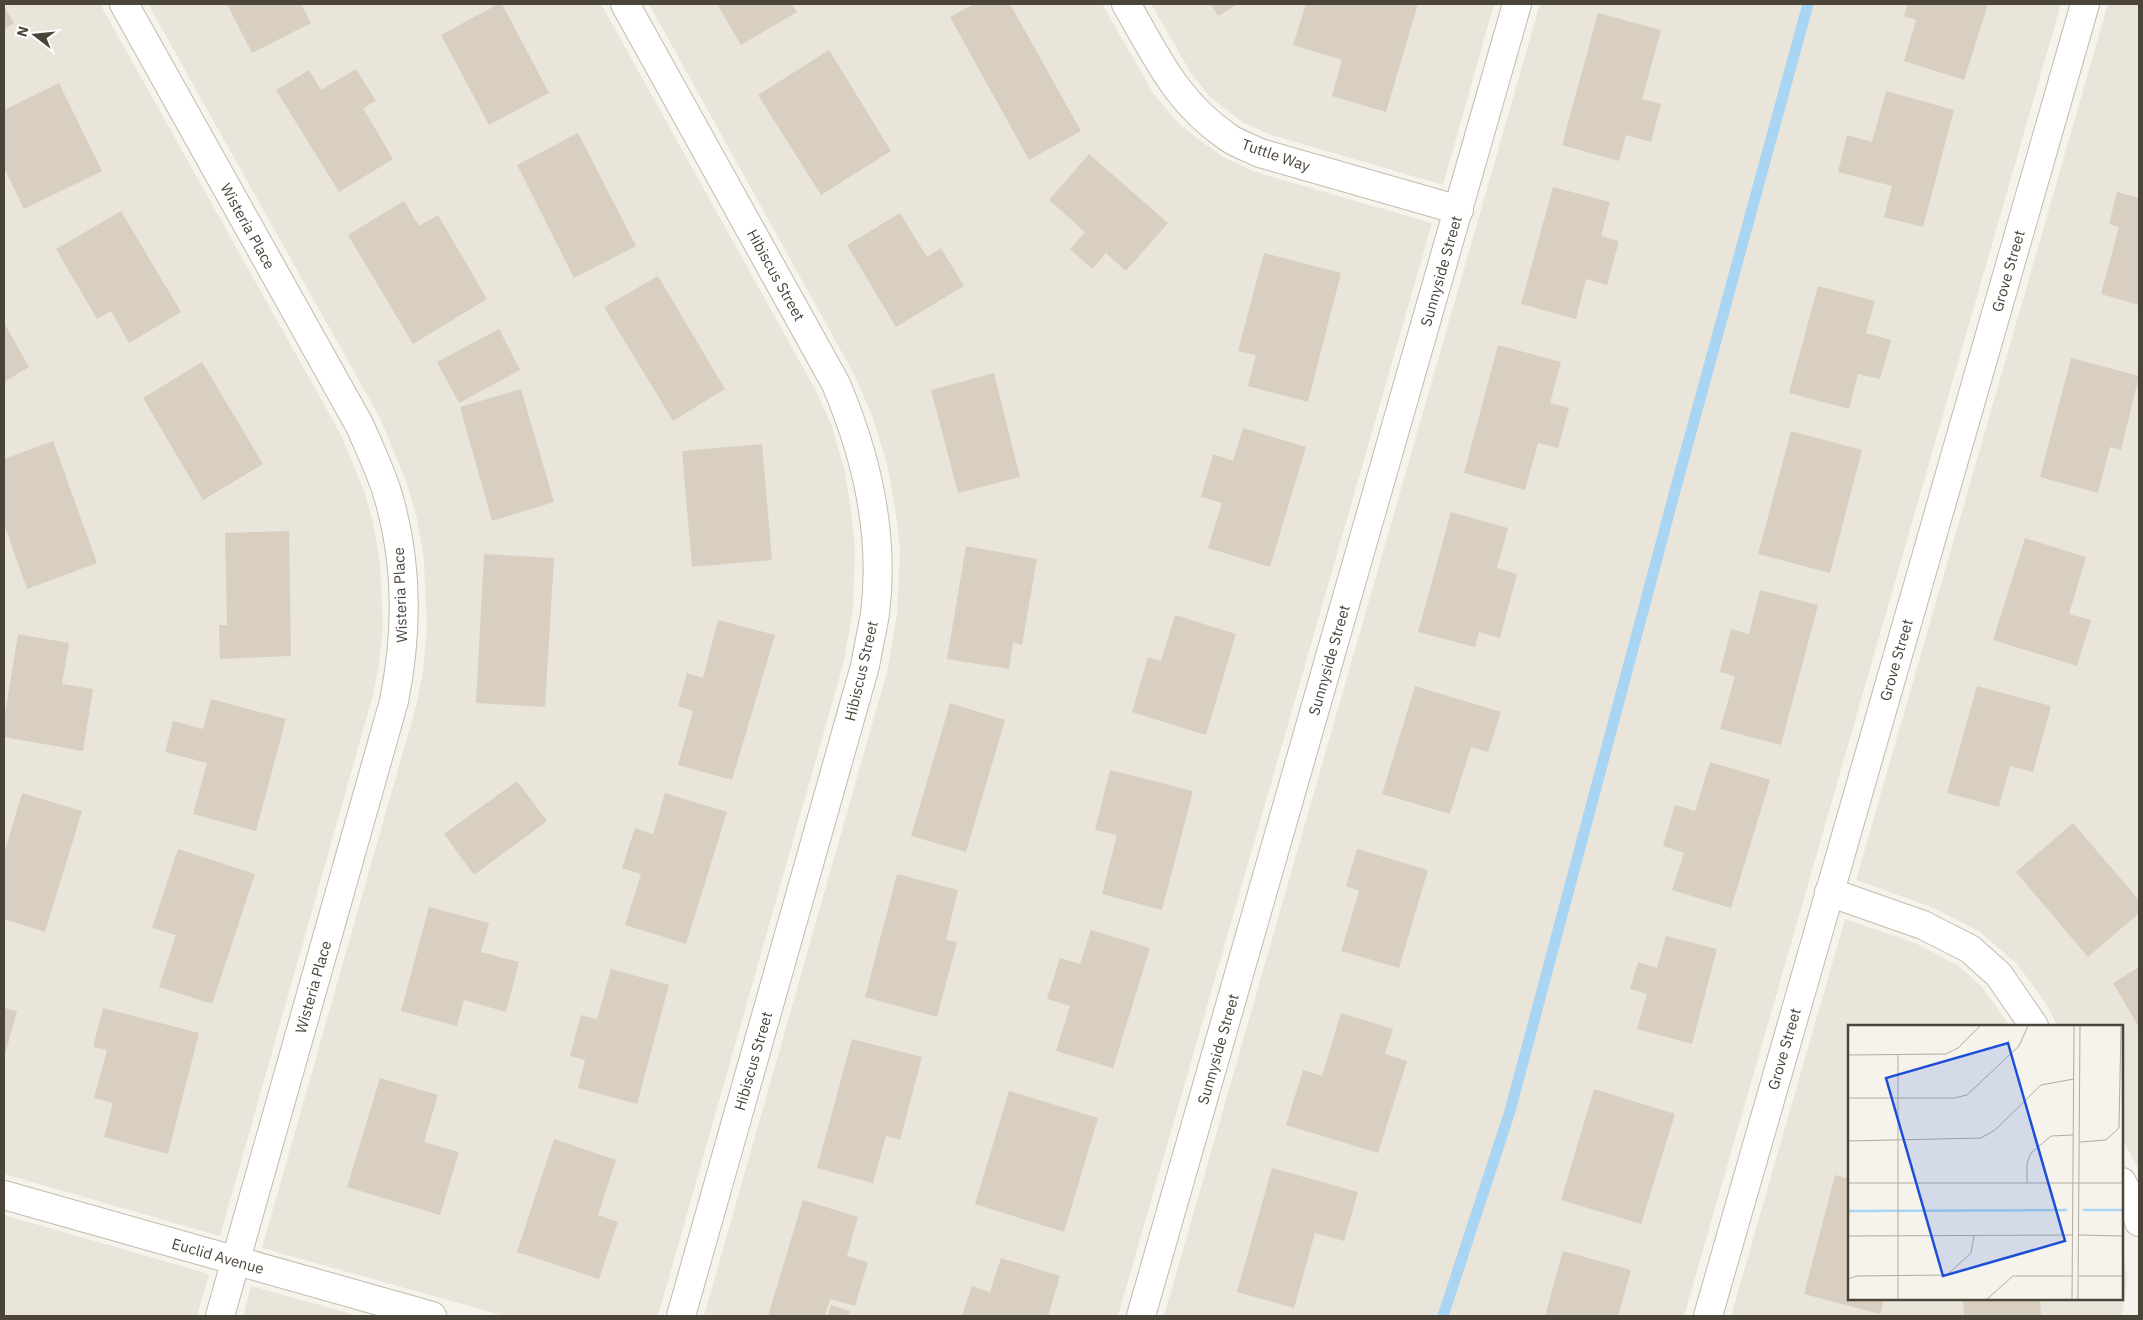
<svg xmlns="http://www.w3.org/2000/svg" width="2143" height="1320" font-family="'IBM Plex Sans',sans-serif">
	<rect width="100%" height="100%" fill="#f6f3ec"/>
	<path fill="#eae5da" d="M 4,4 L 100,4 L 340,433 L 365,493 L 373,523 L 380,563 L 383,626 L 379,664 L 373,695 L 220,1236 L 4,1174 Z
		M 148,4 L 601,4 L 816,391 L 832,427 L 845,472 L 851,510 L 855,549 L 853,609 L 844,661 L 658,1316 L 505,1316 L 262,1248 L 416,706 L 423,671 L 427,630 L 424,560 L 417,519 L 407,484 L 380,418 Z
		M 649,4 L 1102,4 L 1153,93 L 1180,125 L 1221,156 L 1255,172 L 1432,223 L 1118,1316 L 704,1316 L 887,672 L 897,614 L 900,549 L 895,507 L 887,464 L 873,418 L 856,378 Z
		M 1151,4 L 1494,4 L 1443,185 L 1268,134 L 1242,122 L 1210,97 L 1192,75 Z
		M 1540,4 L 2061,4 L 1684,1316 L 1164,1316 Z
		M 2108,4 L 2139,4 L 2139,1170 L 2122,1139 L 2122,1026 L 2058,1026 L 2045,1002 L 2017,964 L 1980,932 L 1934,908 L 1856,880 Z
		M 1845,919 L 1915,943 L 1957,965 L 1982,987 L 2010,1026 L 1849,1026 L 1849,1299 L 2122,1299 L 2122,1239 L 2127,1280 L 2122,1316 L 1731,1316 Z
		M 4,1215 L 209,1274 L 197,1316 L 4,1316 Z
		M 251,1286 L 359,1316 L 243,1316 Z"/>
	<g fill="none" stroke-linecap="round" stroke-linejoin="round">
		<path stroke="#a9d4f2" stroke-width="11" d="M 1443,1316 L 1510,1111 L 1676,487 L 1808,4"/>
	</g>
	<path fill="#d8cfc1" d="M 227,4 L 301,4 L 311,23 L 252,53 Z
		M 498,4 L 502,4 L 549,93 L 489,125 L 441,35 Z
		M 717,4 L 792,4 L 797,12 L 741,45 Z
		M 974,4 L 1010,4 L 1081,131 L 1029,160 L 950,17 Z
		M 1211,4 L 1238,4 L 1218,16 Z
		M 1306,4 L 1418,4 L 1386,112 L 1332,96 L 1342,60 L 1293,45 Z
		M 1908,4 L 1988,4 L 1964,80 L 1904,61 L 1916,20 L 1904,16 Z
		M 4,6 L 14,23 L 4,29 Z
		M 1598,13 L 1661,30 L 1642,99 L 1661,104 L 1651,142 L 1626,135 L 1619,161 L 1562,145 Z
		M 829,50 L 891,151 L 821,195 L 758,95 Z
		M 356,69 L 376,101 L 363,108 L 393,159 L 339,192 L 276,90 L 309,70 L 321,90 Z
		M 59,83 L 102,171 L 24,209 L 4,168 L 4,110 Z
		M 1886,91 L 1954,110 L 1923,227 L 1884,217 L 1892,186 L 1838,172 L 1847,135 L 1872,142 Z
		M 578,133 L 636,246 L 574,278 L 517,165 Z
		M 1089,154 L 1168,223 L 1126,271 L 1106,253 L 1092,269 L 1070,249 L 1085,232 L 1049,200 Z
		M 1553,187 L 1610,202 L 1601,236 L 1619,241 L 1607,285 L 1586,279 L 1576,319 L 1521,304 Z
		M 2117,192 L 2139,198 L 2139,305 L 2101,294 L 2119,227 L 2109,224 Z
		M 404,201 L 419,226 L 438,215 L 487,299 L 413,344 L 348,235 Z
		M 121,211 L 181,312 L 129,343 L 111,311 L 97,319 L 56,249 Z
		M 900,213 L 927,257 L 941,248 L 964,286 L 896,327 L 847,245 Z
		M 1264,253 L 1341,273 L 1308,402 L 1248,386 L 1256,355 L 1238,351 Z
		M 658,276 L 725,389 L 673,421 L 604,307 Z
		M 1818,286 L 1875,301 L 1866,333 L 1891,340 L 1880,379 L 1858,374 L 1849,409 L 1789,393 Z
		M 4,323 L 29,367 L 4,382 Z
		M 499,329 L 520,370 L 459,403 L 437,362 Z
		M 1498,345 L 1561,362 L 1550,403 L 1569,408 L 1558,448 L 1538,443 L 1525,490 L 1464,473 Z
		M 2071,358 L 2139,376 L 2121,450 L 2110,447 L 2098,493 L 2040,477 Z
		M 202,362 L 263,464 L 203,500 L 143,398 Z
		M 994,373 L 1020,477 L 958,493 L 931,390 Z
		M 521,389 L 554,502 L 492,521 L 460,407 Z
		M 1243,428 L 1306,447 L 1270,567 L 1208,548 L 1222,503 L 1201,497 L 1213,454 L 1233,461 Z
		M 1791,431 L 1862,450 L 1830,573 L 1758,554 Z
		M 53,441 L 97,563 L 27,589 L 4,524 L 4,459 Z
		M 762,444 L 772,560 L 692,567 L 682,451 Z
		M 1451,512 L 1508,528 L 1497,568 L 1517,574 L 1500,638 L 1479,632 L 1475,647 L 1418,632 Z
		M 289,531 L 291,656 L 220,659 L 219,625 L 227,625 L 225,533 Z
		M 2025,538 L 2086,557 L 2069,614 L 2091,620 L 2077,666 L 1993,640 Z
		M 966,546 L 1037,559 L 1022,645 L 1013,643 L 1009,669 L 947,659 Z
		M 484,554 L 554,558 L 545,707 L 476,703 Z
		M 1760,590 L 1818,605 L 1781,745 L 1720,729 L 1735,676 L 1720,672 L 1731,629 L 1749,634 Z
		M 1175,615 L 1236,634 L 1206,735 L 1132,712 L 1148,657 L 1161,661 Z
		M 718,620 L 775,635 L 732,780 L 678,765 L 693,711 L 678,706 L 687,673 L 703,678 Z
		M 18,634 L 69,643 L 62,684 L 93,689 L 83,751 L 4,737 L 4,720 Z
		M 1415,686 L 1501,712 L 1488,752 L 1471,747 L 1450,814 L 1382,794 Z
		M 1977,686 L 2051,706 L 2033,772 L 2010,766 L 1999,807 L 1947,793 Z
		M 211,699 L 286,719 L 256,831 L 193,814 L 207,763 L 165,752 L 173,721 L 203,729 Z
		M 950,703 L 1005,720 L 966,852 L 911,836 Z
		M 1710,762 L 1770,780 L 1731,908 L 1672,890 L 1684,853 L 1663,846 L 1675,805 L 1695,811 Z
		M 1110,770 L 1193,791 L 1162,910 L 1102,894 L 1117,835 L 1095,830 Z
		M 517,781 L 547,821 L 474,875 L 444,834 Z
		M 22,793 L 82,811 L 45,932 L 4,919 L 4,854 Z
		M 665,793 L 727,812 L 686,944 L 625,925 L 641,874 L 622,868 L 635,828 L 653,834 Z
		M 2073,823 L 2139,900 L 2139,913 L 2088,957 L 2016,872 Z
		M 178,849 L 255,874 L 212,1004 L 159,987 L 176,935 L 152,928 Z
		M 1357,849 L 1428,870 L 1399,968 L 1341,951 L 1359,891 L 1346,886 Z
		M 897,874 L 958,890 L 946,940 L 957,942 L 937,1017 L 865,997 Z
		M 429,907 L 489,923 L 481,952 L 519,962 L 506,1012 L 464,1000 L 457,1026 L 401,1011 Z
		M 1091,930 L 1150,948 L 1113,1068 L 1056,1051 L 1070,1006 L 1047,999 L 1060,958 L 1080,964 Z
		M 1666,936 L 1717,949 L 1692,1044 L 1637,1029 L 1647,994 L 1630,989 L 1638,962 L 1657,968 Z
		M 2139,967 L 2139,1027 L 2113,983 Z
		M 611,969 L 669,985 L 637,1104 L 578,1088 L 585,1060 L 570,1056 L 581,1015 L 597,1019 Z
		M 4,1008 L 17,1011 L 4,1058 Z
		M 103,1008 L 199,1033 L 168,1154 L 104,1137 L 113,1103 L 94,1098 L 107,1050 L 93,1047 Z
		M 1341,1013 L 1393,1029 L 1385,1054 L 1407,1061 L 1378,1153 L 1286,1125 L 1303,1070 L 1322,1076 Z
		M 852,1039 L 922,1057 L 900,1140 L 886,1136 L 873,1183 L 817,1168 Z
		M 380,1078 L 438,1095 L 424,1142 L 459,1152 L 440,1215 L 347,1187 Z
		M 1594,1089 L 1675,1114 L 1641,1224 L 1561,1200 Z
		M 1009,1091 L 1098,1118 L 1064,1232 L 975,1204 Z
		M 554,1139 L 616,1160 L 598,1215 L 618,1222 L 599,1279 L 517,1252 Z
		M 1272,1168 L 1358,1192 L 1344,1241 L 1315,1233 L 1294,1308 L 1237,1292 Z
		M 1835,1175 L 1849,1179 L 1849,1299 L 1884,1299 L 1880,1314 L 1804,1294 Z
		M 803,1200 L 858,1217 L 847,1256 L 868,1262 L 855,1306 L 830,1299 L 825,1316 L 768,1316 Z
		M 1563,1251 L 1631,1270 L 1618,1316 L 1545,1316 Z
		M 1001,1258 L 1060,1276 L 1048,1316 L 962,1316 L 972,1286 L 990,1292 Z
		M 1963,1299 L 2040,1299 L 2041,1316 L 1964,1316 Z
		M 831,1305 L 850,1311 L 848,1316 L 828,1316 Z"/>
	<g fill="none" stroke-linecap="round" stroke-linejoin="round">
		<g stroke="#c2bbae" stroke-width="30">
			<path id="street" d="M 124,4 L 360,426 C 369,447 379,468 386,489 C 408,558 408,631 394,701 L 220,1316
				M 625,4 L 836,384 C 867,457 885,534 875,614 C 872,631 868,649 865,666 L 681,1316
				M 1126,4 C 1157,57 1176,102 1229,138 C 1238,144 1250,148 1260,153 L 1459,210
				M 1829,892 L 1923,925 L 1970,949 L 1999,975 L 2034,1026
				M 2122,1182 L 2136,1210 L 2139,1222
				M 4,1195 L 432,1316
				M 1141,1316 L 1517,4
				M 1708,1316 L 2085,4"/>
		</g>
		<use href="#street" stroke="#fff" stroke-width="28"/>
	</g>
	<g text-anchor="middle" dominant-baseline="central" stroke-width="4.5" stroke-linejoin="round" paint-order="stroke">
		<g font-size="15" fill="#4b4439" stroke="#fff">
			<text transform="translate(1276 155) rotate(19)">Tuttle Way</text>
			<text transform="translate(248 226) rotate(61)">Wisteria Place</text>
			<text transform="translate(1441 271) rotate(-74)">Sunnyside Street</text>
			<text transform="translate(2008 271) rotate(-74)">Grove Street</text>
			<text transform="translate(776 275) rotate(61)">Hibiscus Street</text>
			<text transform="translate(400 595) rotate(-92)">Wisteria Place</text>
			<text transform="translate(1329 660) rotate(-74)">Sunnyside Street</text>
			<text transform="translate(1896 660) rotate(-74)">Grove Street</text>
			<text transform="translate(861 671) rotate(-77)">Hibiscus Street</text>
			<text transform="translate(313 987) rotate(-74)">Wisteria Place</text>
			<text transform="translate(1218 1049) rotate(-74)">Sunnyside Street</text>
			<text transform="translate(1784 1049) rotate(-74)">Grove Street</text>
			<text transform="translate(753 1061) rotate(-74)">Hibiscus Street</text>
			<text transform="translate(218 1256) rotate(16)">Euclid Avenue</text>
		</g>
	</g>
	<g transform="translate(1848 1025)">
		<rect width="275" height="275" fill="#f6f3ec"/>
		<path fill="none" stroke="#a9d4f2" stroke-width="2.5" d="M 235,185 L 275,185M 0,186 L 219,185"/>
		<path fill="none" stroke="#b2ada4" stroke-width="1" d="M 0,30 L 98,29 L 110,23 L 132,1M 50,30 L 50,274M 0,73 L 106,73 L 119,70 L 171,21 L 180,1M 0,116 L 133,113 L 147,105 L 193,60 L 226,54M 232,117 L 258,115 L 271,103 L 273,1M 0,158 L 275,158M 179,158 L 179,138 L 183,128 L 203,111 L 225,110M 231,210 L 275,211M 0,211 L 225,210M 231,251 L 275,251M 0,254 L 9,251 L 99,250 L 123,228 L 126,210M 139,274 L 165,251 L 225,251M 224,274 L 226,1M 230,274 L 232,1"/>
		<path fill="#1d4ed8" fill-opacity="0.15" stroke="#1d4ed8" stroke-width="2.5" d="M 160,18 L 217,216 L 95,251 L 38,53 Z"/>
		<rect width="275" height="275" fill="none" stroke="#4b4439" stroke-width="2.5"/>
	</g>
	<rect width="2143" height="1320" fill="none" stroke="#4b4439" stroke-width="10"/>
	<g transform="translate(35 35) rotate(286)" stroke="#ffffff" stroke-width="4" paint-order="stroke">
	<path d="M0-4L9 19L0 12L-9 19Z" fill="#4b4439"/>
	<text y="-8" font-size="14" font-weight="bold" text-anchor="middle" fill="#4b4439">N</text>
	</g>
</svg>
